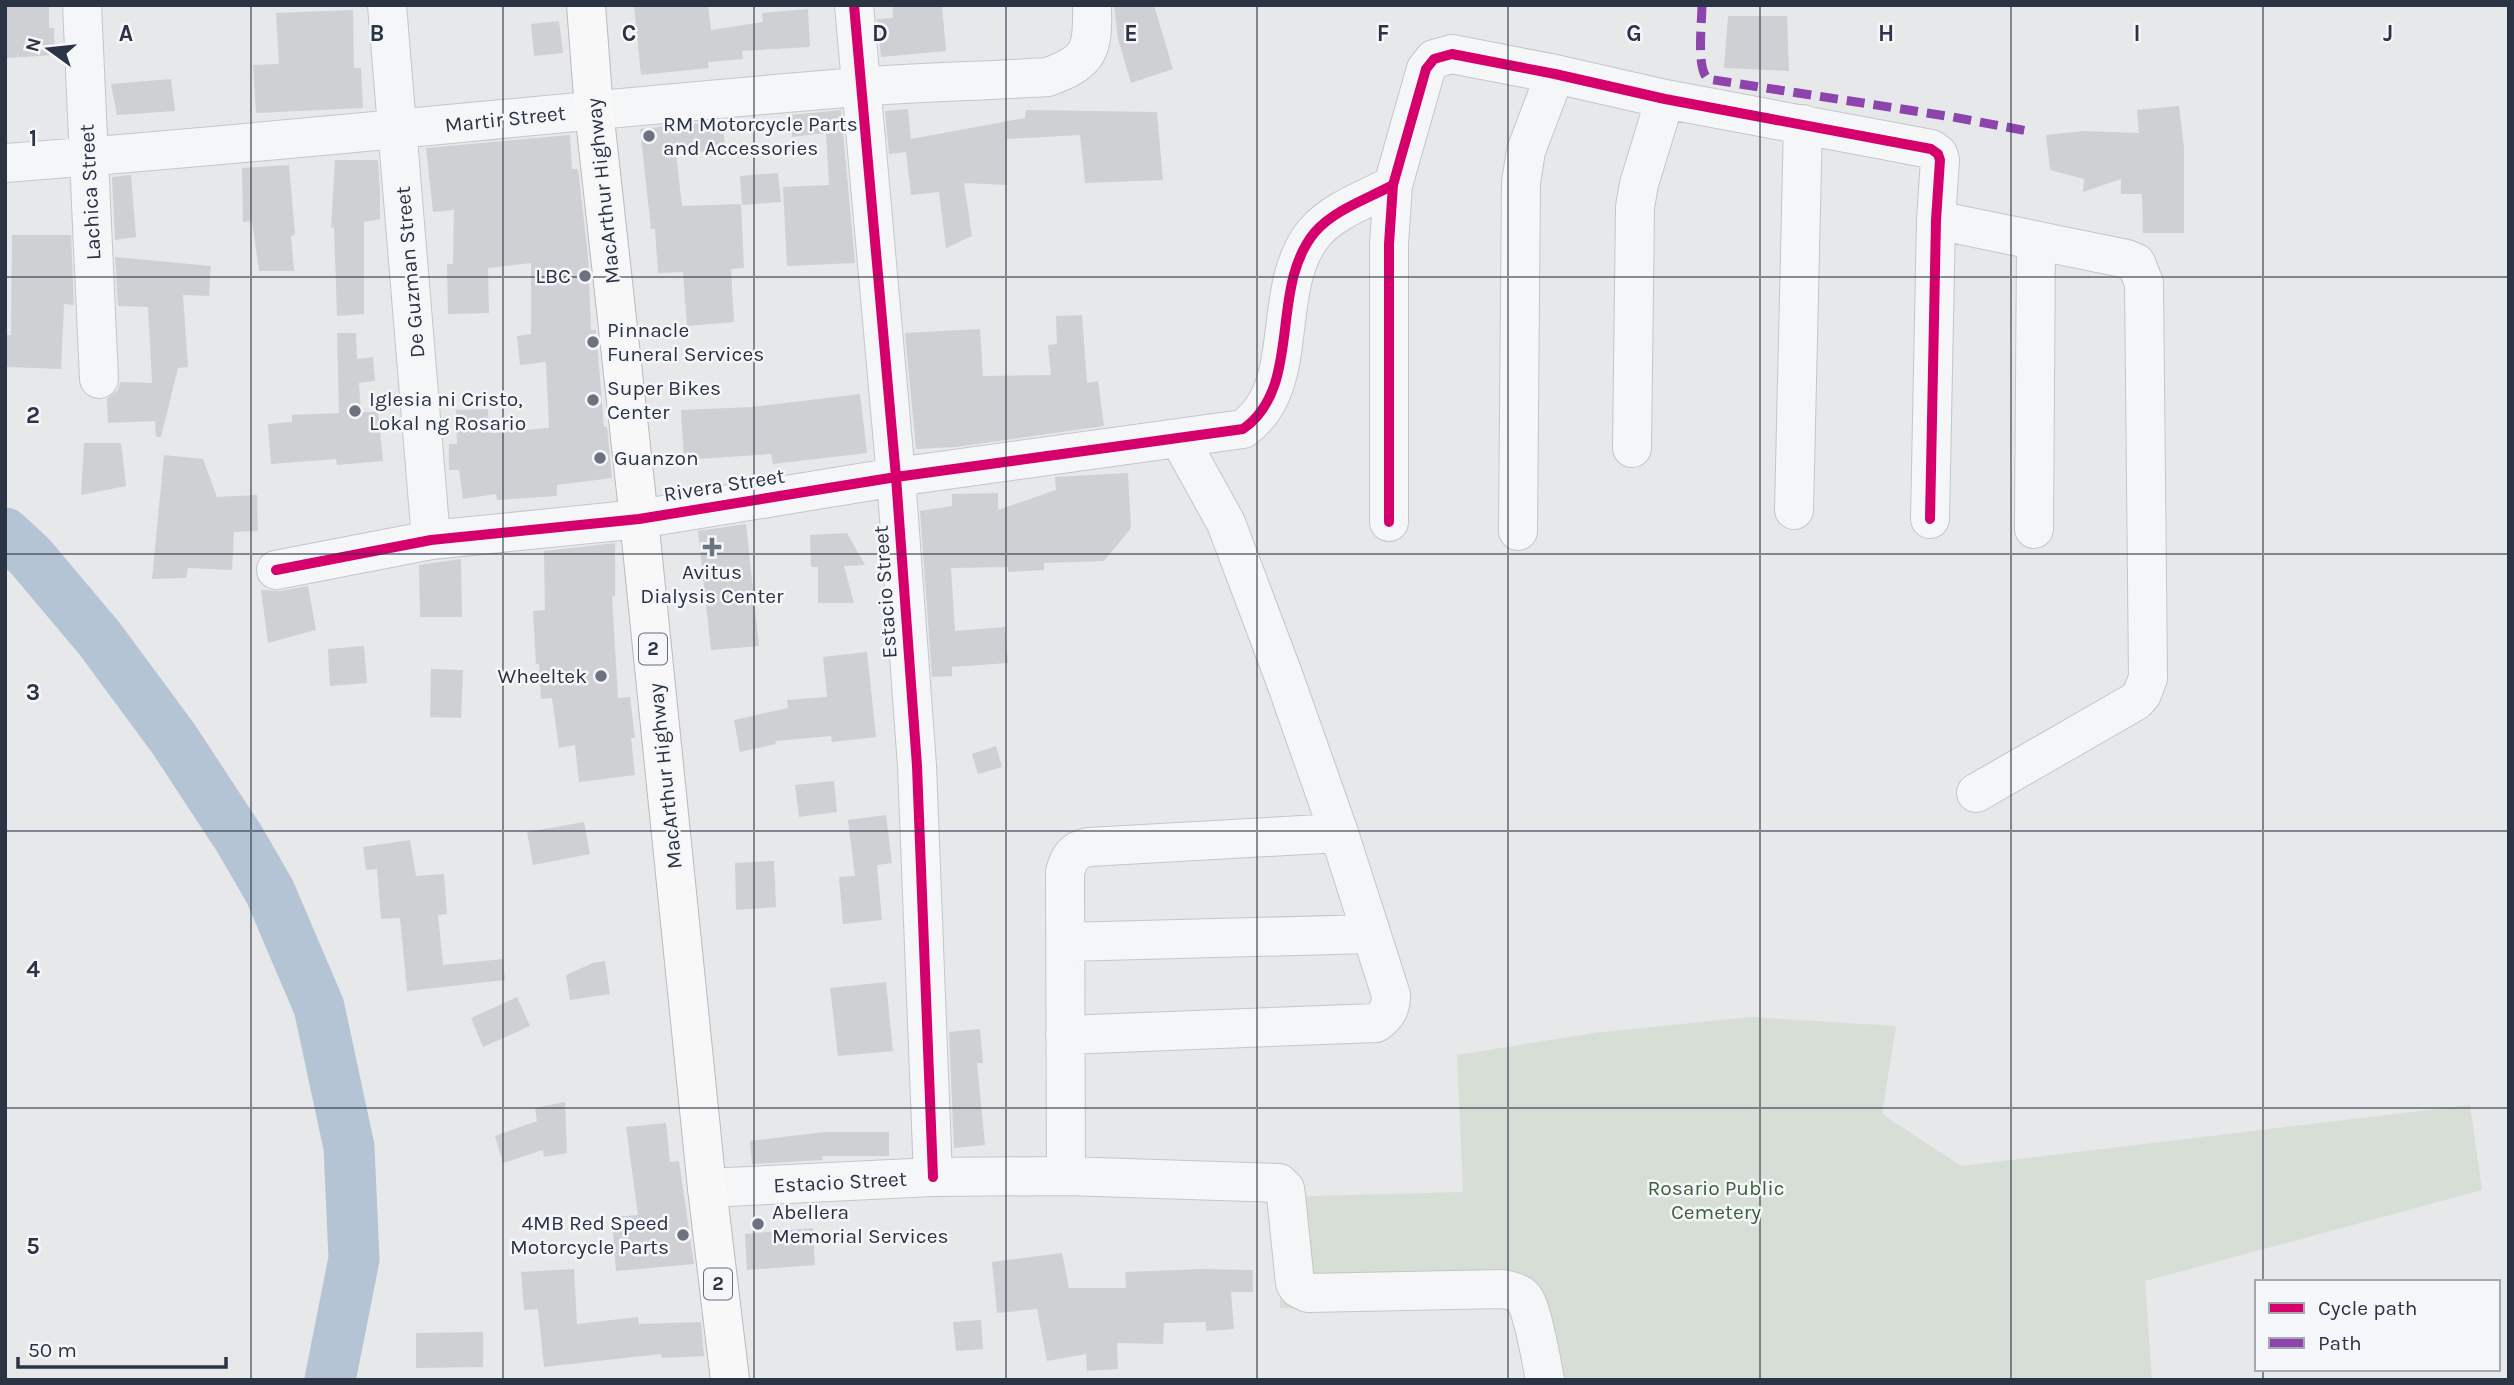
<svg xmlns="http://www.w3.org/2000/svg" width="2514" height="1385" font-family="Karla,sans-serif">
	<rect width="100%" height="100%" fill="#e6e8ea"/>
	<path fill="#d6ded6" d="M 1750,1017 L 1896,1026 L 1882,1114 L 1961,1166 L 2470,1105 L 2482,1190 L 2145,1281 L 2152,1380 L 1531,1380 L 1524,1342 L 1505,1309 C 1452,1302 1397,1303 1344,1304 C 1322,1304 1302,1310 1280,1308 L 1281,1248 L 1274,1197 L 1463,1192 L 1457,1055 L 1594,1033 Z"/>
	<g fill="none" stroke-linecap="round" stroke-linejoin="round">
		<path stroke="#b4c4d5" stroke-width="51" d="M 5,533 L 30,556 L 99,638 L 173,738 L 240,840 L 270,892 L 319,1007 L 349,1147 L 354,1259 L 330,1380"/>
	</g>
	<path fill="#ced0d3" d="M 5,5 L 49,5 L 49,28 L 54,28 L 55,55 L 7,58 Z
		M 634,5 L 708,5 L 711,30 L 763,22 L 762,13 L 808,9 L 810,47 L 742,51 L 743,59 L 708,62 L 709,68 L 641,75 Z
		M 893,5 L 942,5 L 946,51 L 881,57 L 877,19 L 893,18 Z
		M 1114,5 L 1154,5 L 1173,69 L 1131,83 L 1118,39 Z
		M 353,10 L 354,68 L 361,68 L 363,108 L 256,113 L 253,65 L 279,64 L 276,13 Z
		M 1728,16 L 1787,16 L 1789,71 L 1724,68 Z
		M 559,21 L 563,53 L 534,56 L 531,24 Z
		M 171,79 L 175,111 L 117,115 L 111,84 Z
		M 2179,106 L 2184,148 L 2184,233 L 2143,233 L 2142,194 L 2121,194 L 2121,179 L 2083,192 L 2084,179 L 2050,170 L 2046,135 L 2083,131 L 2139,133 L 2137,110 Z
		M 908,109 L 911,139 L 1025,118 L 1026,110 L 1157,112 L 1163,180 L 1085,183 L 1080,135 L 1007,139 L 1007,185 L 964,183 L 972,236 L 946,248 L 939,192 L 911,195 L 906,152 L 889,154 L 885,111 Z
		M 841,110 L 855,263 L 787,266 L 783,187 L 829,185 L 826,133 L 792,137 L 790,115 Z
		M 723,121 L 725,150 L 676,153 L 682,206 L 741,204 L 744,268 L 731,269 L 734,322 L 687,326 L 683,272 L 658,273 L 655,229 L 651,229 L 640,129 Z
		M 570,135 L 572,169 L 578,169 L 588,256 L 591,330 L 596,330 L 604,427 L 607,427 L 612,478 L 557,485 L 557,496 L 497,500 L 496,494 L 463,499 L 459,470 L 449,470 L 449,444 L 457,444 L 456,410 L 488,409 L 489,433 L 549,428 L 546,362 L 520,365 L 517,336 L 531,334 L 531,263 L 488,268 L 489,313 L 448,314 L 447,264 L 453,264 L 454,210 L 433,212 L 426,148 Z
		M 335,160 L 378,160 L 380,190 L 380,219 L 364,222 L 364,314 L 337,316 L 334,227 L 331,228 Z
		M 289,165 L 295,235 L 291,236 L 294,271 L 259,271 L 252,221 L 243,222 L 242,168 Z
		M 778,173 L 781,202 L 742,205 L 740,176 Z
		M 131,175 L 136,237 L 115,240 L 112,177 Z
		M 12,235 L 71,235 L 74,305 L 64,304 L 61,369 L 5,367 L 5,335 L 11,335 Z
		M 115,257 L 211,266 L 209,296 L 183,295 L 188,367 L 178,368 L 161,437 L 156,437 L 155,421 L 108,423 L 107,399 L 118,390 L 120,382 L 152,383 L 148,307 L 118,306 Z
		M 1082,315 L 1087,383 L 1098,381 L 1104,426 L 956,447 L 916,449 L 905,333 L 980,329 L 983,376 L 1051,375 L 1048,345 L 1057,344 L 1056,316 Z
		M 337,333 L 356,333 L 357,359 L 373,357 L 375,381 L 359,383 L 361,412 L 378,412 L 383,461 L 337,465 L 336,459 L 271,464 L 268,424 L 292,422 L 292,415 L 339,413 Z
		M 860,394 L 867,453 L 773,464 L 771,454 L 684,460 L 681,410 L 752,407 Z
		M 84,443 L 121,443 L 126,486 L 81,495 Z
		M 164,455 L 203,459 L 217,497 L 257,495 L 258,531 L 234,532 L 232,570 L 188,568 L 186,578 L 152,579 Z
		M 1128,473 L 1131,528 L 1104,561 L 1044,563 L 1044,570 L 1008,572 L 1008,567 L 951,568 L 955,631 L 1005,627 L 1008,663 L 952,667 L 952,676 L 932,677 L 920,511 L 952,506 L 952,494 L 998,493 L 998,510 L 1056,490 L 1055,477 Z
		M 746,524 L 759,646 L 711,650 L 698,531 Z
		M 847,533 L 865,565 L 844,566 L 854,603 L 818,603 L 818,567 L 811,567 L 810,535 Z
		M 615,543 L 615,596 L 612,596 L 618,698 L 630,697 L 635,738 L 631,738 L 635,775 L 579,782 L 575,745 L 559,748 L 552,698 L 541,699 L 539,664 L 536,664 L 533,611 L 545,610 L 544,551 Z
		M 461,559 L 462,617 L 420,617 L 419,565 Z
		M 308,586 L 316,630 L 268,643 L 261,590 L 280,591 Z
		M 364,646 L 367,683 L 330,686 L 328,649 Z
		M 867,652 L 876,737 L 832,742 L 831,736 L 775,741 L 776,744 L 740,752 L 734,720 L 788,708 L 787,700 L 827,697 L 823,657 Z
		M 431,669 L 463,670 L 461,718 L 430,717 Z
		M 996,746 L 1002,767 L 978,774 L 972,754 Z
		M 834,781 L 837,812 L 799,817 L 795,785 Z
		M 886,815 L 892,863 L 877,865 L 882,920 L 843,924 L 839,877 L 855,876 L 848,820 Z
		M 584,822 L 590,854 L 533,865 L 527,832 Z
		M 410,840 L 416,876 L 444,874 L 447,914 L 438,915 L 443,965 L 503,959 L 505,980 L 407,991 L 400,918 L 381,919 L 377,869 L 366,870 L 363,847 Z
		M 774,861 L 776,907 L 736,910 L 735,863 Z
		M 605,961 L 610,994 L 570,1000 L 566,975 L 593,963 Z
		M 886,982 L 893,1051 L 838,1056 L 830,988 Z
		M 517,997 L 530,1026 L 483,1047 L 471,1018 Z
		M 980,1029 L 983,1063 L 977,1063 L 985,1145 L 954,1148 L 949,1032 Z
		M 565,1102 L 567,1153 L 544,1157 L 543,1150 L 503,1163 L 495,1136 L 537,1121 L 535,1108 Z
		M 666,1123 L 670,1162 L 679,1161 L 694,1264 L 616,1271 L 612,1217 L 638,1215 L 626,1127 Z
		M 825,1132 L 889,1132 L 889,1156 L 822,1156 L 823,1160 L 752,1164 L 750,1141 Z
		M 813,1228 L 815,1265 L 747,1270 L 745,1234 Z
		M 1062,1253 L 1069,1288 L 1126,1288 L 1125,1272 L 1201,1269 L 1253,1270 L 1253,1292 L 1231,1292 L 1234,1329 L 1206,1331 L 1206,1322 L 1164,1323 L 1163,1344 L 1117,1343 L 1118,1369 L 1087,1371 L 1086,1354 L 1047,1361 L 1037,1309 L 997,1313 L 992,1262 Z
		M 574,1269 L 577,1324 L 638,1317 L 639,1324 L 701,1322 L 704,1356 L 662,1358 L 661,1354 L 544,1367 L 538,1309 L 524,1310 L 521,1272 Z
		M 981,1320 L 983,1349 L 956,1351 L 953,1322 Z
		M 483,1332 L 483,1367 L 416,1368 L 416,1333 Z"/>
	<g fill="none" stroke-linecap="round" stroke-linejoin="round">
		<g stroke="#c4c6c8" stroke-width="40">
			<path id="minor" d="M 82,5 L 99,379
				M 387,5 L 431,540
				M 854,5 L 896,477 L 917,766 L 933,1177
				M 5,163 C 290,142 573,110 858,87 C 921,82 984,81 1048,77 C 1091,61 1093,50 1092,5
				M 1936,220 L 2127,259 L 2136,263 L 2144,283 L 2148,678 L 2142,694 L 2136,701 L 1976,793
				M 1632,448 L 1635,207 L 1639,184 L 1665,99
				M 1794,510 L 1803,124
				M 1389,522 L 1389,244 L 1393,185 L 1426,69 L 1434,59 L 1452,54 L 1555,74 L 1665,99 L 1931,149 L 1938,154 L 1940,160 L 1936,220 L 1930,519
				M 2034,529 L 2036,242
				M 1518,531 L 1521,182 L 1526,151 L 1555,74
				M 276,570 L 431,540 L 639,519 L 896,477 L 1243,429 C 1304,386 1268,288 1315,232 C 1334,210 1367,199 1393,185
				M 1066,942 L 1370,934
				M 1065,1035 L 1376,1023 C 1387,1015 1391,1008 1391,995 L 1339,833 L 1284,677 L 1226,523 L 1179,438
				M 1066,1176 L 1065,872 C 1069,858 1073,850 1089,847 L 1339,833
				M 707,1188 L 933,1177 L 1066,1176 L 1279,1183 L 1285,1189 L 1286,1196 L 1295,1283 L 1298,1288 L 1308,1293 L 1502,1289 C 1509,1290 1518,1292 1523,1297 C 1532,1305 1542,1364 1545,1380"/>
		</g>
		<g stroke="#b8bbbf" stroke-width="40">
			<path id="highway" d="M 586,5 L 594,110 L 639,519 L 707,1188 L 730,1380"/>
		</g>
		<use href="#minor" stroke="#f5f6f7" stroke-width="38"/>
		<use href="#highway" stroke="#f8f8f8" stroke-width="38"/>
		<path stroke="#8e44ad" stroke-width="9" stroke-dasharray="18 9" stroke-linecap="butt" d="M 1702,5 C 1702,22 1696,69 1708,79 L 1953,117 L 2033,132"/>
		<g stroke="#f4f6f9" stroke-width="15">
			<path id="cycleway" d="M 854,5 L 896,477 L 917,766 L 933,1177
				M 1389,522 L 1389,244 L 1393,185 L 1426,69 L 1434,59 L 1452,54 L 1555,74 L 1665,99 L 1931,149 L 1938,154 L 1940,160 L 1936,220 L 1930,519
				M 276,570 L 431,540 L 639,519 L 896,477 L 1243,429 C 1304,386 1268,288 1315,232 C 1334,210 1367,199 1393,185"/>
		</g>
		<use href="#cycleway" stroke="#d6006c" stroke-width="10"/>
	</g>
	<path fill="none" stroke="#2b3445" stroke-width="2" stroke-opacity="0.55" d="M 251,5 L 251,1380M 503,5 L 503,1380M 754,5 L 754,1380M 1006,5 L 1006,1380M 1257,5 L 1257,1380M 1508,5 L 1508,1380M 1760,5 L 1760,1380M 2011,5 L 2011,1380M 2263,5 L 2263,1282M 5,277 L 2509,277M 5,554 L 2509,554M 5,831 L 2509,831M 5,1108 L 2509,1108M 2263,1369 L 2263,1380"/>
	<g fill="#6c737f" stroke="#f4f6f9" stroke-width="2.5">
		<circle cx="649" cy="136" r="7"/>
		<circle cx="585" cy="276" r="7"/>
		<circle cx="593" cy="342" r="7"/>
		<circle cx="593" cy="400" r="7"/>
		<circle cx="355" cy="411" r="7"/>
		<circle cx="600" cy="458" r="7"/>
		<path d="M708.5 536.5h7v7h7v7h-7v7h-7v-7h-7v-7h7z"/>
		<circle cx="601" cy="676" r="7"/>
		<circle cx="758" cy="1224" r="7"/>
		<circle cx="683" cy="1235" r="7"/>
	</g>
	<g text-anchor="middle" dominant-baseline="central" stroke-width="5" stroke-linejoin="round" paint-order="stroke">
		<g fill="#f4f6f9" stroke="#676e7b" stroke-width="2">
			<rect x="639" y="633.5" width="28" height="31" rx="5"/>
			<rect x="704" y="1268.5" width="28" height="31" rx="5"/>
		</g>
		<g font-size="19" font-weight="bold" fill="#2b3445">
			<text x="653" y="649">2</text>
			<text x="718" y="1284">2</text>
		</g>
		<g font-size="21" fill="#2b3445" stroke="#f4f6f9">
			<text transform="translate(505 119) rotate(-6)">Martir Street</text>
			<text transform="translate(603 191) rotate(-96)">MacArthur Highway</text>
			<text transform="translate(90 192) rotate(-93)">Lachica Street</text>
			<text transform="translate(410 272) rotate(-95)">De Guzman Street</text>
			<text transform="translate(724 485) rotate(-9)">Rivera Street</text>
			<text transform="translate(885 592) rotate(-94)">Estacio Street</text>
			<text transform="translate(665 776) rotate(-96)">MacArthur Highway</text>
			<text transform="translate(840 1182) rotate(-3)">Estacio Street</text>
		</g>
		<g font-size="21" fill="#2b3445" stroke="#f4f6f9" text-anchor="start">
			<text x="663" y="124">RM Motorcycle Parts<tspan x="663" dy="24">and Accessories</tspan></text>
			<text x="571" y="276" text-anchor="end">LBC</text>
			<text x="607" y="330">Pinnacle<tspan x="607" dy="24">Funeral Services</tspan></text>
			<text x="607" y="388">Super Bikes<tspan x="607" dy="24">Center</tspan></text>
			<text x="369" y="399">Iglesia ni Cristo,<tspan x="369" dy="24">Lokal ng Rosario</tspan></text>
			<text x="614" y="458">Guanzon</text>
			<text x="712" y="572" text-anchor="middle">Avitus<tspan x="712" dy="24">Dialysis Center</tspan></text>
			<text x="587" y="676" text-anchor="end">Wheeltek</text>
			<text x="772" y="1212">Abellera<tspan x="772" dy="24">Memorial Services</tspan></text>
			<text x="669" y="1223" text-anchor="end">4MB Red Speed<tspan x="669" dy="24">Motorcycle Parts</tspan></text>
		</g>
		<g font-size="21" fill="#3f6138" stroke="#f4f6f9">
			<text x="1716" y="1188">Rosario Public<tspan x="1716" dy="24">Cemetery</tspan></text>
		</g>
	</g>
	<g font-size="23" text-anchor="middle" font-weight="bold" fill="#2b3445" stroke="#f4f6f9" stroke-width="5" stroke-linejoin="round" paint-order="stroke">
		<text x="126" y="41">A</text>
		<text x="377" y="41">B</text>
		<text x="629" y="41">C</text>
		<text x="880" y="41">D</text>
		<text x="1131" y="41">E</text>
		<text x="1383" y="41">F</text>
		<text x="1634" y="41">G</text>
		<text x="1886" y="41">H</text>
		<text x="2137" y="41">I</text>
		<text x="2388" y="41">J</text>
		<text x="33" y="146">1</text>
		<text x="33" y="423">2</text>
		<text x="33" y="700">3</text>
		<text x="33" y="977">4</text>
		<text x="33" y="1254">5</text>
	</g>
	<rect width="2514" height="1385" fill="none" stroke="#2b3445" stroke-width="14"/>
	<rect x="2255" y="1280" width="245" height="91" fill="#f4f6f9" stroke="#a4a8b1" stroke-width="2"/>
	<rect x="2269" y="1303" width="35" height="10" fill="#d6006c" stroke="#a4a8b1" stroke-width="2"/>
	<text x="2318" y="1315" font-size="21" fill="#2b3445">Cycle path</text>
	<rect x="2269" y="1338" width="35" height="10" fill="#8e44ad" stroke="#a4a8b1" stroke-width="2"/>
	<text x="2318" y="1350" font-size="21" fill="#2b3445">Path</text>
	<g transform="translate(49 49) rotate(285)" stroke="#f4f6f9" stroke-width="5" paint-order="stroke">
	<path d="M0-5L12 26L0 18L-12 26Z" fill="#2b3445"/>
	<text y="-10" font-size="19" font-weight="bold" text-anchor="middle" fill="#2b3445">N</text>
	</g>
	<path d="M18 1357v10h208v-10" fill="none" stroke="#2b3445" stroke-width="3.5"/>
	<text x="28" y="1357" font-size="21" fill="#2b3445" stroke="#f4f6f9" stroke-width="5" paint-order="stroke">50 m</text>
</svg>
